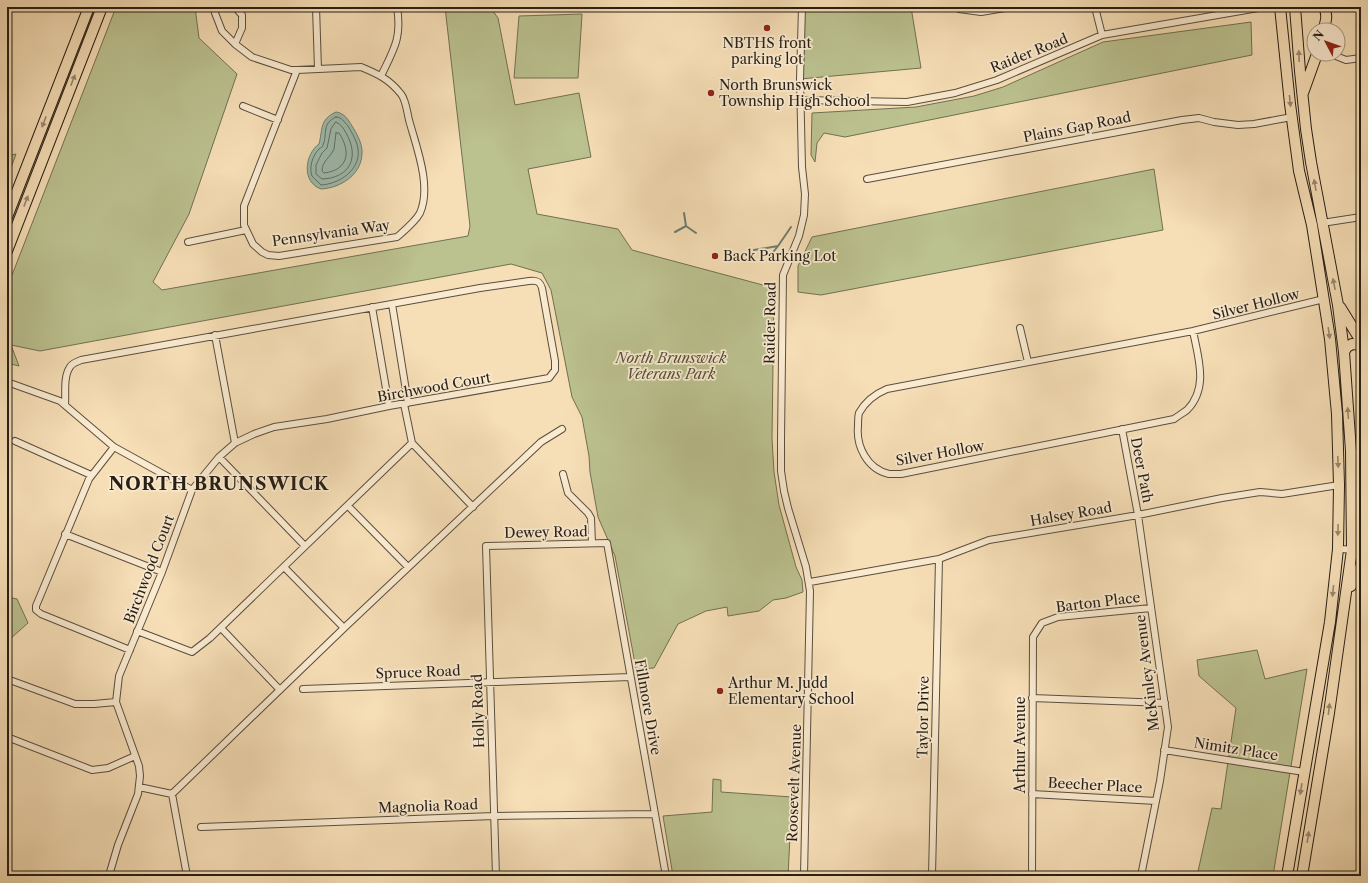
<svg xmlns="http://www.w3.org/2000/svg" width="1368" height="883" font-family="'Libre Caslon Text',serif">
	<rect width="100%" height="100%" fill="#f6deb6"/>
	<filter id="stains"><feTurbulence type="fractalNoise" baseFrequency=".005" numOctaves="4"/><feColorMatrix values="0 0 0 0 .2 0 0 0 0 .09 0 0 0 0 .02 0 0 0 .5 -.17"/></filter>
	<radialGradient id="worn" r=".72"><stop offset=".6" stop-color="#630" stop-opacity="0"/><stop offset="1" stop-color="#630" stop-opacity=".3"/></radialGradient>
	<path fill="#bbc18f" stroke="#717052" d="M 116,7 L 195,7 L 199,38 L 237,74 L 189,214 L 153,282 L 162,290 L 468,236 L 470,226 L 445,7 L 490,7 L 498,18 L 515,105 L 579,93 L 591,157 L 528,169 L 537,214 L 618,229 L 632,250 L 774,288 L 772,439 L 774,472 L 779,505 L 796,567 L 802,580 L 803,592 L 786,598 L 773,600 L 759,611 L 728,616 L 727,607 L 706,611 L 678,624 L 654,668 L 636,669 L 615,556 L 598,517 L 590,472 L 589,456 L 582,417 L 572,397 L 551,290 L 542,273 L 511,264 L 40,351 L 11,345 L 19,366 L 7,363 L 7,288 Z
		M 800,7 L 911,7 L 921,68 L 800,79 Z
		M 582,14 L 578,78 L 514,78 L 519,16 Z
		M 1251,22 L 1252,55 L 845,137 L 824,133 L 817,143 L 815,162 L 811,155 L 812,113 L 916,107 L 974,96 L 1003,87 L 1103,42 Z
		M 16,154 L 7,179 L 7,156 Z
		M 1154,169 L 1163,230 L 821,295 L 798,292 L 798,266 L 812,237 Z
		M 7,597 L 17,599 L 28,623 L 10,639 L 7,650 Z
		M 1257,650 L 1265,679 L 1307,669 L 1273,876 L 1197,876 L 1212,808 L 1221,809 L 1236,708 L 1199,676 L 1197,660 Z
		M 713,779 L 721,780 L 721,792 L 792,797 L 788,876 L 673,876 L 663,816 L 712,812 Z"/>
	<path fill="#9dbcaf" stroke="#6e7d71" d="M 336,112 C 344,113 348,119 352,126 C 356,132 362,143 362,151 C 363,174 341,188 321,189 C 301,182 305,154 319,144 C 323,129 319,120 336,112 Z"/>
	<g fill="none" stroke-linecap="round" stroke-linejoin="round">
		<path stroke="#626d62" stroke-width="1" d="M 336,117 C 342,117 344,122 348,126 C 352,133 357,141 358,149 C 361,170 339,184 321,185 L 312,176 C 309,168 312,156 319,149 C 322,146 322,149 323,145 C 328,133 321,124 336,117 Z
			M 336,122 C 341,124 344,129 346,133 C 360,157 350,178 322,179 L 316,174 L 316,165 L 322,153 L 327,148 L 331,129 Z
			M 336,133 L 339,133 C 351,151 349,170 324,173 L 322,171 C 322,161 330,158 334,149 C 335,144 335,138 336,133 Z"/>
		<path stroke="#6e7d71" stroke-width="2" d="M 684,213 L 686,226 L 696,233
			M 675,232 L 686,226
			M 754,250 L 778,246 L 791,227
			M 771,260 L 774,251 L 778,246"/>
		<g stroke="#5b4e3d" stroke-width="8">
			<path id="minor" d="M 214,7 L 215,13 L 222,31 L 235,44 L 252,57 L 291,70 L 297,70
				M 316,7 L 318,69
				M 802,7 L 800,79 L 802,167 L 805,194 L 804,215 L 799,236 L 783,275 L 781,439 L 781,471 L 784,491 L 788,508 L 806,567 L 810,591 L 804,876
				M 957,7 L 959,9 L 981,12 L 1011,7
				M 1095,7 L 1102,35
				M 235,44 L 242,28 L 242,15 L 235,7
				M 1336,56 L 1346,60 L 1361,58
				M 361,67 C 378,74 389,79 401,94 C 406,100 407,112 409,120 C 416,146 432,186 420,213 C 415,222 405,230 397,237 L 279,256 L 268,255 L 262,252 L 253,244 L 244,225 L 244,206 L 297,70 Z
				M 381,76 C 394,49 402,38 397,7
				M 800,100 L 907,102 L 955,93 L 997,80 L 1102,35 L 1264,7
				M 243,106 L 278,120
				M 867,179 L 1182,120 L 1199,118 L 1214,122 L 1238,125 L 1254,124 L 1292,117
				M 1322,223 L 1361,217
				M 188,242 L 246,230
				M 392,304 L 408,403
				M 372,307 L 389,406
				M 1020,328 L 1028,362
				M 1193,331 C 1198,357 1209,388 1187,410 C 1183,413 1178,416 1174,419 L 901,474 C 897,474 893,474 889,474 C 867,469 856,446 858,426 C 858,422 858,417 859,413 C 865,402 875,394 887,389 L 1193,331 L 1324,299
				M 215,335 L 235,443
				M 7,382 L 60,401 L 114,447 L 192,490
				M 65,405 C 66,394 63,377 70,367 C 72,363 77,362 81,360 L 480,288 L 529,281 C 536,280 540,281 542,288 L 555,361 L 555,370 L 549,378 L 389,406 L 327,419 L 274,427 L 254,434 L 235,443 L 219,457 L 192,490 L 162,572 L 119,676 L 116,702 L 139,766 L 140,776 L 138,794 L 118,845 L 110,872 L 110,876
				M 1122,429 L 1138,515 L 1168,727 L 1160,781 L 1141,876
				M 15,441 L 91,475
				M 412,443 L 473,507
				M 114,447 L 89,479 L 36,606 L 36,610 L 41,614 L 130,650
				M 219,457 L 305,546
				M 563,474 L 568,493 L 588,513 L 591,518 L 592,543
				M 348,506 L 408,567
				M 65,534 L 162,572
				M 1338,549 L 1361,550
				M 284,567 L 344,628
				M 810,582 L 939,559 L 989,540 L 1138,515 L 1222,498 L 1260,492 L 1282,494 L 1339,485
				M 221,628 L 280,690
				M 137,631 L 192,652 L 210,638 L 412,443 L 404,404
				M 7,679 L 75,704 L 94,704 L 116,702
				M 303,689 L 630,677
				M 1032,698 L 1165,703
				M 7,737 L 92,770 L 108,768 L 135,756
				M 1164,750 L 1304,772
				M 139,787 L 172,794 L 187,876
				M 172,794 L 344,628 L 541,442 L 562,429
				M 1032,794 L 1156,801
				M 201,827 L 494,816 L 655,814
				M 496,876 L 486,546 L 607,543 L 666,876
				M 932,876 L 939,559
				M 1032,876 L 1033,637 L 1042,623 L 1058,617 L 1151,608"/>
		</g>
		<g stroke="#271e15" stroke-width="12">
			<path id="trunk" d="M 1280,7 L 1290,104 L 1299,171 L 1312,225 L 1330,339 L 1337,414 L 1339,485 L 1338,549 L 1330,622 L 1287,876
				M 1295,7 L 1300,71 L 1306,129 L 1311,162 L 1338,305 L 1344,352 L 1351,451 L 1352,550 L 1329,713 L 1302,876
				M 1323,30 C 1326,22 1328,15 1324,7
				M 1303,93 L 1317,54
				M 7,217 L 89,7
				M 7,251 L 102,7
				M 1340,307 L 1361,341
				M 1344,352 L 1347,347 L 1352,344 L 1361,345
				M 1351,586 L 1361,565"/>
		</g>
		<use href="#minor" stroke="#f9ead0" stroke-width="6"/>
		<use href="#trunk" stroke="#f6deb6" stroke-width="10"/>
	</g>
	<defs><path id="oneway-solid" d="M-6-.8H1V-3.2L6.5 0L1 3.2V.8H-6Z"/></defs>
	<g fill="#99886e">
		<use href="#oneway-solid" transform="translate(1299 56) rotate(-92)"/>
		<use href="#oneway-solid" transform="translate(73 80) rotate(-69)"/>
		<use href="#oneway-solid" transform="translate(1290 101) rotate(84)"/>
		<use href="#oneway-solid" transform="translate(44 122) rotate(111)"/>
		<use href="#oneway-solid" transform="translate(1315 185) rotate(-100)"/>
		<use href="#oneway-solid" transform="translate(26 201) rotate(-69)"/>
		<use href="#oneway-solid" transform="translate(1334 284) rotate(-101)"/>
		<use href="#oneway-solid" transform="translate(1329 333) rotate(82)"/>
		<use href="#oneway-solid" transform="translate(1348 413) rotate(-94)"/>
		<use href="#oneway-solid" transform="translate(1338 462) rotate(88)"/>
		<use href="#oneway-solid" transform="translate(1338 530) rotate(91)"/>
		<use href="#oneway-solid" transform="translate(1333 591) rotate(96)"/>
		<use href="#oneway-solid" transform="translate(1329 709) rotate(-83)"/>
		<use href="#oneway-solid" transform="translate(1301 789) rotate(99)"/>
		<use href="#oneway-solid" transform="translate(1308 837) rotate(-81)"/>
	</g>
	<g fill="#8f2418" stroke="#f9ead0" stroke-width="1.5">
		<circle cx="767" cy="28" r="4"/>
		<circle cx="711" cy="93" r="4"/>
		<circle cx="715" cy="256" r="4"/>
		<circle cx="720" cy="691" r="4"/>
	</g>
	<g text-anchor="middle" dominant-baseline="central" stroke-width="3.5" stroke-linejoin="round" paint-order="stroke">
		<g font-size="14" fill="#271e15" stroke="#f9ead0" text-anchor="start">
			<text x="767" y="43" text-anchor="middle">NBTHS front<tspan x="767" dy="16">parking lot</tspan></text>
			<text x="719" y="85">North Brunswick<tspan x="719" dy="16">Township High School</tspan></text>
			<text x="723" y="256">Back Parking Lot</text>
			<text x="728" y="683">Arthur M. Judd<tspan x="728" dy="16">Elementary School</tspan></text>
		</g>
		<g font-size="14" fill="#271e15" stroke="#f9ead0">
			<text transform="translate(1029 53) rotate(-22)">Raider Road</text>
			<text transform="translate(1077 127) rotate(-11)">Plains Gap Road</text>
			<text transform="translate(331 233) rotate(-8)">Pennsylvania Way</text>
			<text transform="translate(1256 304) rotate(-14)">Silver Hollow</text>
			<text transform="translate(770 323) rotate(-89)">Raider Road</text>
			<text transform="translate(434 387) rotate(-10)">Birchwood Court</text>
			<text transform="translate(940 453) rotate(-10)">Silver Hollow</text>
			<text transform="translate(1142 470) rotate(79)">Deer Path</text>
			<text transform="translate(1071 514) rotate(-10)">Halsey Road</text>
			<text transform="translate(546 532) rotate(-1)">Dewey Road</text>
			<text transform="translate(149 569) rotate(-69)">Birchwood Court</text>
			<text transform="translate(1098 602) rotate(-7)">Barton Place</text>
			<text transform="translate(418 672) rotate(-2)">Spruce Road</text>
			<text transform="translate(1147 673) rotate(-97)">McKinley Avenue</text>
			<text transform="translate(648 707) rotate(80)">Fillmore Drive</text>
			<text transform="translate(478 711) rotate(-92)">Holly Road</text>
			<text transform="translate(923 717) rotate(-89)">Taylor Drive</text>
			<text transform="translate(1020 745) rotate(-90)">Arthur Avenue</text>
			<text transform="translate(1236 749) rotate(9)">Nimitz Place</text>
			<text transform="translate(794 783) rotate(-88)">Roosevelt Avenue</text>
			<text transform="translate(1095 785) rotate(3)">Beecher Place</text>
			<text transform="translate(428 806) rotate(-2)">Magnolia Road</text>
		</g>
		<g font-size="14" font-style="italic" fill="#534f3a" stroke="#f9ead0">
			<text x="671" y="358">North Brunswick<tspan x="671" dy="16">Veterans Park</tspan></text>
		</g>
		<g font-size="18" font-weight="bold" letter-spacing="1" fill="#271e15" stroke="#f9ead0">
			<text x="219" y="484">NORTH BRUNSWICK</text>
		</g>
	</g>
	<rect width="1368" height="883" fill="none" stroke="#f6deb6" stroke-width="24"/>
	<rect x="8" y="8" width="1352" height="867" fill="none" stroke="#271e15" stroke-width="2"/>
	<rect x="12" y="12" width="1344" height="859" fill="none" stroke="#271e15"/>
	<g transform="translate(1326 42) rotate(311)"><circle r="19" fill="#f9ead0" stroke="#a59885"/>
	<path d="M0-3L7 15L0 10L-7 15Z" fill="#8f2418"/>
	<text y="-6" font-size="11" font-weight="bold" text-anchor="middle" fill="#271e15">N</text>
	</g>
	<rect width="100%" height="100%" filter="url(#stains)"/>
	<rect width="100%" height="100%" fill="url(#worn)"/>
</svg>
